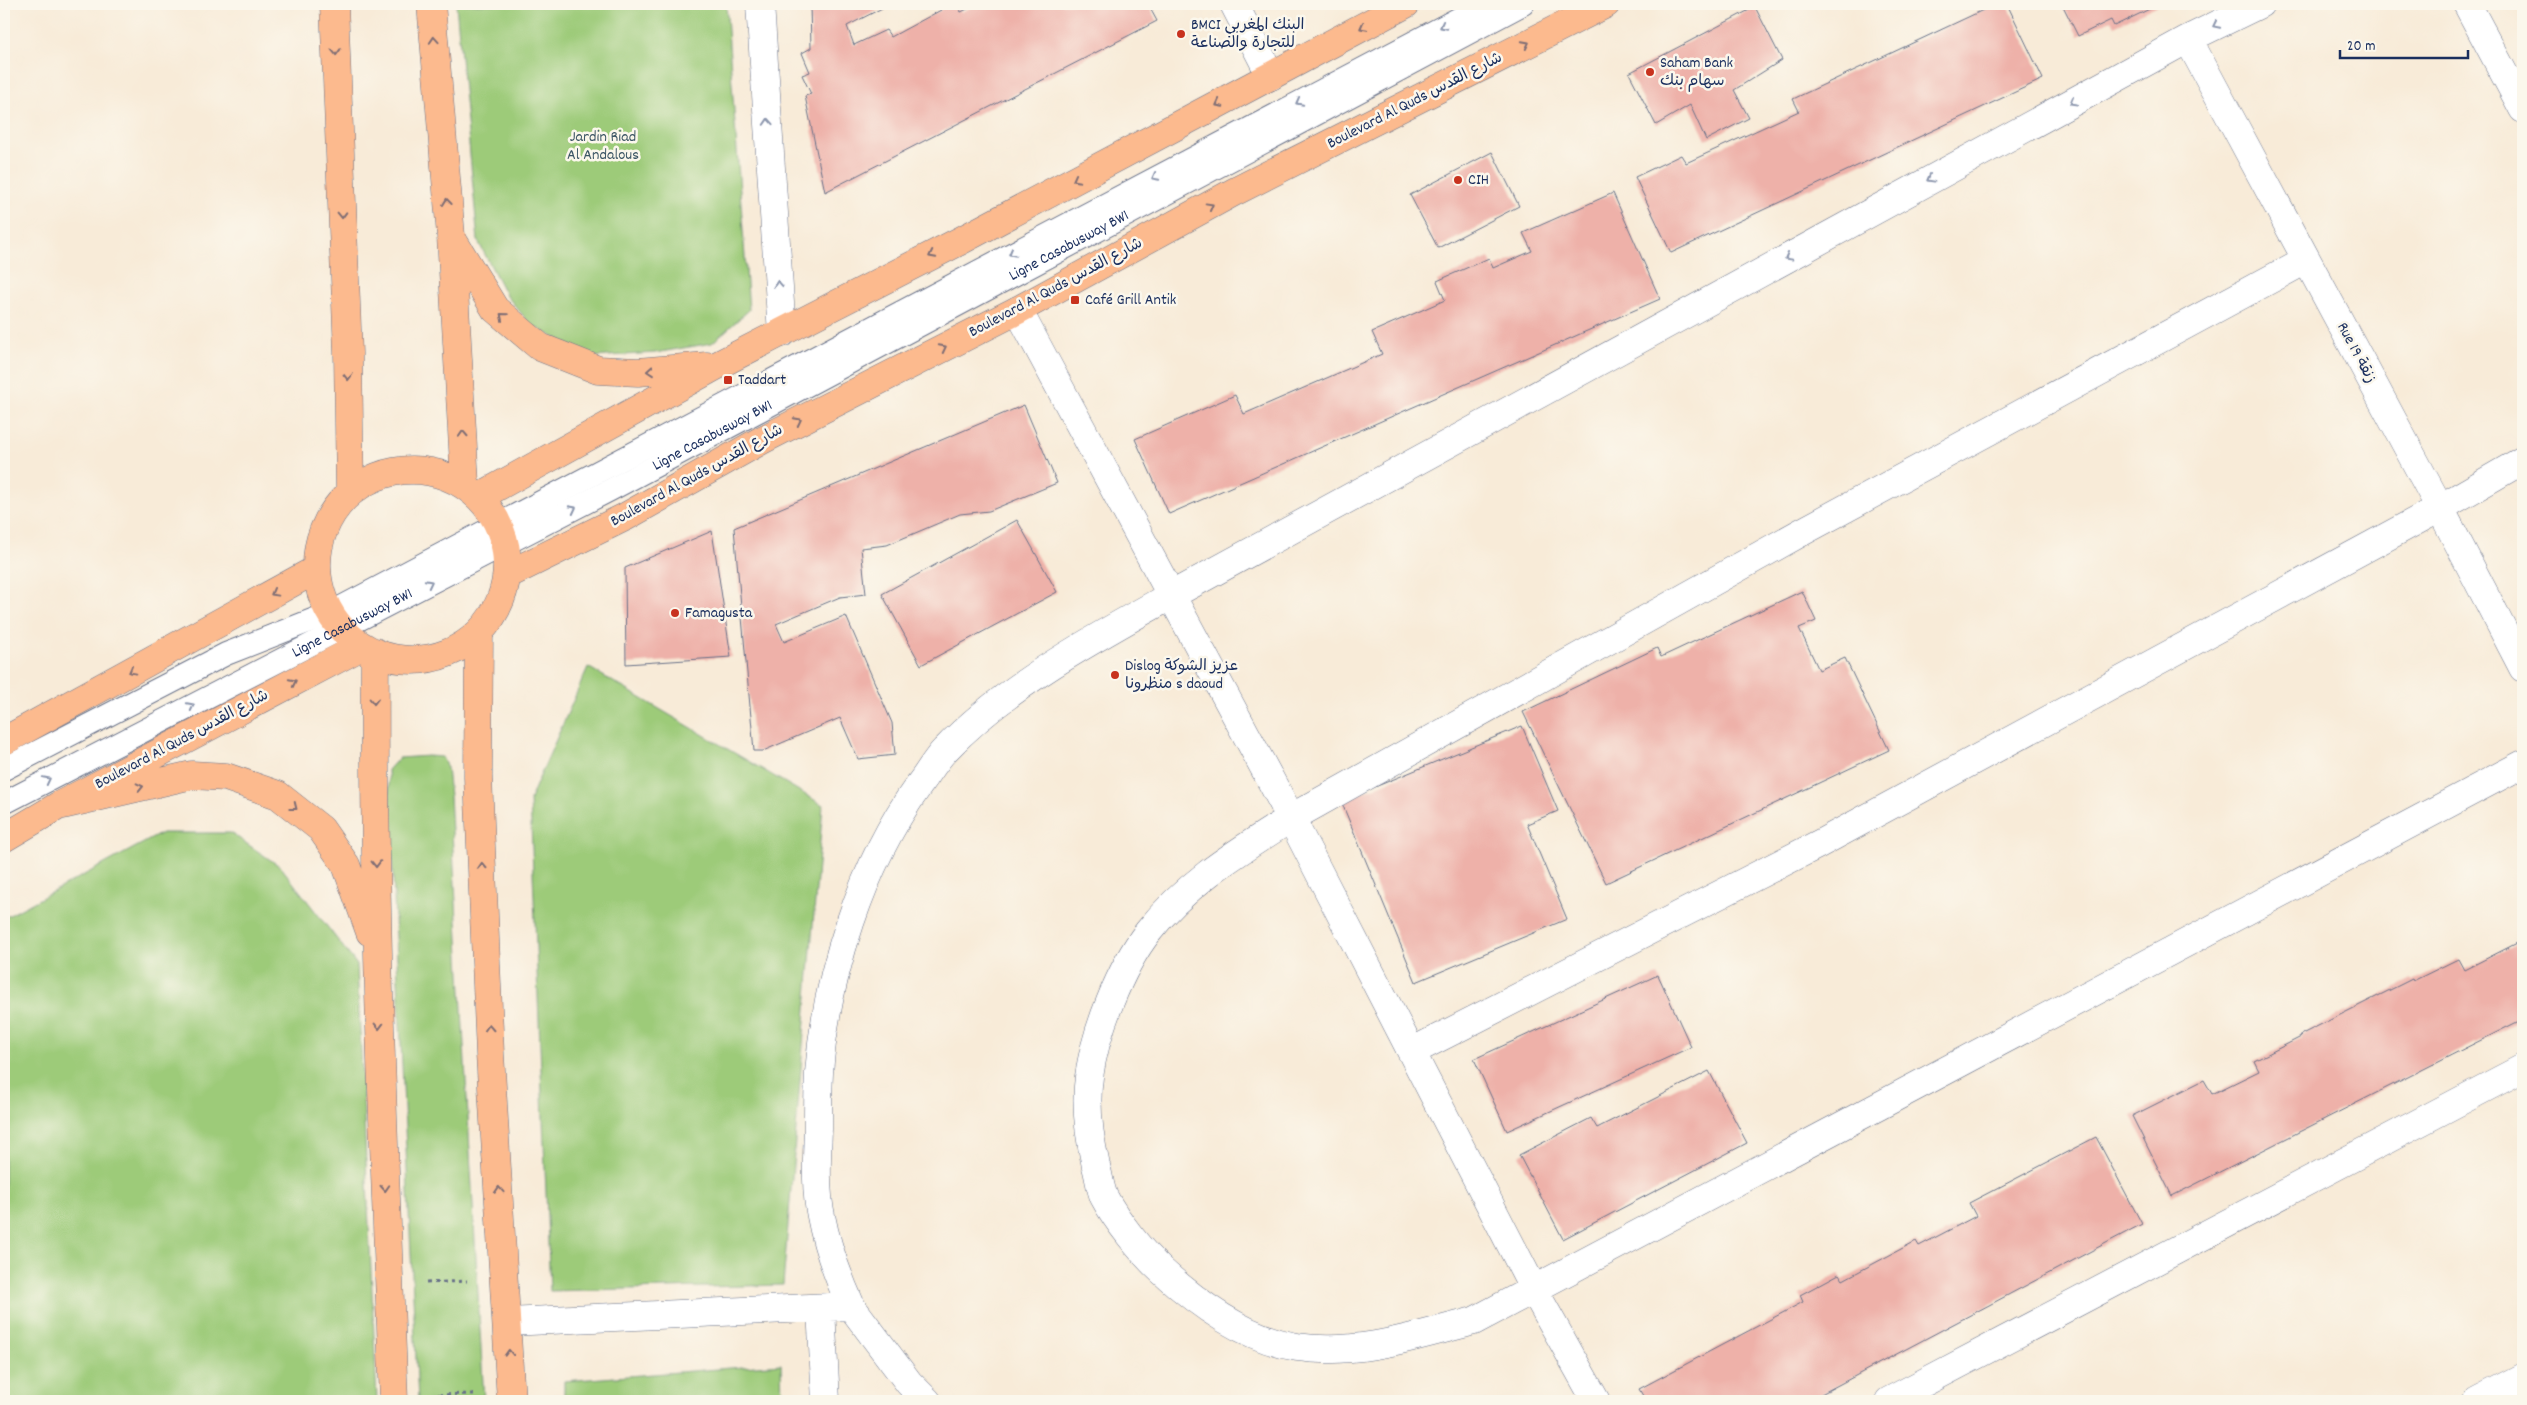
<svg xmlns="http://www.w3.org/2000/svg" width="2527" height="1405" font-family="Dekko,'Playpen Sans Arabic',sans-serif">
	<rect width="100%" height="100%" fill="#fbf7ec"/>
	<filter id="ink" filterUnits="userSpaceOnUse"><feTurbulence type="fractalNoise" baseFrequency=".02" numOctaves="2"/><feDisplacementMap in="SourceGraphic" scale="10" xChannelSelector="R" yChannelSelector="G"/><feConvolveMatrix kernelMatrix="1 2 1 2 8 2 1 2 1" color-interpolation-filters="sRGB"/></filter>
	<filter id="wash" filterUnits="userSpaceOnUse"><feTurbulence type="fractalNoise" baseFrequency=".0096" numOctaves="4" result="noise"/><feDisplacementMap in="SourceGraphic" scale="20" xChannelSelector="R" yChannelSelector="G"/><feGaussianBlur stdDeviation="1.12" result="paint"/><feColorMatrix in="noise" values="0 0 0 0 0 0 0 0 0 0 0 0 0 0 0 0 0 1.4 0 .05"/><feComposite in="paint" operator="in"/></filter>
	<g filter="url(#wash)">
		<rect width="100%" height="100%" fill="#f8ebd8"/>
		<path fill="#9dcb79" stroke="#5c7d6c" d="M 456,4 L 726,4 L 749,310 L 712,343 L 655,353 L 592,357 L 531,325 L 506,295 L 478,241 Z
			M 588,667 L 823,805 L 783,1285 L 550,1291 L 530,799 Z
			M 428,756 L 442,757 L 447,768 L 450,796 L 484,1401 L 418,1401 L 388,770 L 399,758 Z
			M 162,833 L 231,833 L 281,867 L 357,965 L 377,1401 L 4,1401 L 4,918 Z
			M 781,1364 L 782,1401 L 564,1401 L 564,1381 Z"/>
		<g id="blocks">
			<path fill="#eeb1a9" d="M 810,4 L 890,4 L 847,26 L 854,45 L 886,30 L 891,37 L 941,10 L 939,4 L 957,4 L 961,12 L 978,4 L 1155,4 L 1157,7 L 1151,10 L 1157,21 L 825,192 L 805,96 L 811,94 L 802,75 L 810,72 L 802,53 L 811,48 Z
				M 1996,4 L 2007,4 L 2043,79 L 1671,253 L 1635,177 L 1681,155 L 1686,163 L 1799,111 L 1793,99 Z
				M 2062,4 L 2160,4 L 2114,26 L 2111,20 L 2078,36 Z
				M 1755,7 L 1782,60 L 1734,90 L 1749,118 L 1706,140 L 1690,105 L 1656,125 L 1629,73 Z
				M 1492,152 L 1519,206 L 1438,248 L 1410,195 Z
				M 1613,193 L 1660,299 L 1169,514 L 1135,439 L 1235,395 L 1244,414 L 1382,354 L 1372,332 L 1445,300 L 1437,281 L 1489,258 L 1493,268 L 1532,251 L 1523,233 Z
				M 1024,405 L 1057,483 L 989,511 L 960,514 L 887,545 L 861,548 L 866,594 L 840,597 L 776,624 L 784,642 L 846,616 L 892,723 L 895,755 L 858,759 L 840,718 L 763,751 L 754,751 L 734,528 Z
				M 1017,520 L 1057,592 L 921,665 L 882,594 Z
				M 712,531 L 731,657 L 626,664 L 625,568 Z
				M 1802,591 L 1816,621 L 1799,628 L 1819,670 L 1845,658 L 1889,750 L 1606,883 L 1523,712 L 1657,648 L 1661,657 Z
				M 1522,726 L 1558,811 L 1527,824 L 1567,919 L 1416,982 L 1341,801 Z
				M 2523,940 L 2523,1019 L 2172,1196 L 2132,1116 L 2204,1080 L 2212,1094 L 2259,1071 L 2254,1061 L 2301,1037 L 2300,1035 L 2412,979 L 2413,981 L 2458,959 L 2464,970 Z
				M 1658,975 L 1691,1047 L 1507,1131 L 1474,1059 Z
				M 1709,1071 L 1747,1143 L 1563,1239 L 1519,1155 L 1591,1118 L 1597,1128 Z
				M 2096,1137 L 2142,1224 L 1808,1401 L 1646,1401 L 1639,1389 L 1803,1302 L 1800,1295 L 1839,1274 L 1843,1280 L 1916,1241 L 1919,1246 L 1976,1216 L 1969,1203 Z"/>
		</g>
	</g>
	<g filter="url(#ink)">
		<use href="#blocks" fill-opacity="0" stroke="#687189" stroke-width="1"/>
		<g fill="none" stroke-linecap="round" stroke-linejoin="round">
			<g stroke="#687189" stroke-width="24">
				<g id="lane">
					<path d="M 4,769 L 226,654 L 330,613 L 1486,4"/>
					<path id="s1" d="M 4,803 L 610,490 L 1523,4"/>
				</g>
			</g>
			<g stroke="#687189" stroke-width="29">
				<path id="street" d="M 760,4 L 782,333
					M 1234,4 L 1271,76
					M 2467,4 L 2523,109
					M 2188,39 L 2440,508 L 2523,668
					M 2306,260 L 1800,533 L 1291,818 C 1238,852 1187,882 1148,932 C 1120,968 1095,1032 1089,1077 C 1085,1105 1090,1140 1096,1166 C 1099,1176 1100,1188 1104,1197 C 1116,1220 1142,1253 1162,1271 C 1198,1304 1247,1339 1297,1347 C 1357,1356 1417,1336 1474,1321 L 2523,764
					M 1018,310 L 1291,818 L 1534,1290 L 1596,1401
					M 1413,1051 L 1819,844 L 2440,508 L 2523,460
					M 851,1306 C 838,1277 827,1248 821,1216 C 815,1189 817,1157 818,1129 C 818,1111 818,1092 819,1073 C 826,976 862,864 919,785 C 928,774 935,760 945,750 C 1004,687 1095,638 1170,596 L 2188,39 L 2260,4
					M 821,1309 L 826,1401
					M 508,1322 L 851,1306 L 909,1383 L 927,1401
					M 1889,1401 L 2523,1068
					M 2477,1401 L 2523,1377"/>
			</g>
			<g stroke="#687189" stroke-width="29">
				<path id="primary" d="M 334,4 L 348,353 L 350,493
					M 431,4 L 451,236 L 465,483
					M 454,242 L 495,309 L 540,347 L 598,370 L 638,372 L 707,366
					M317 565a95 95 0 1 1 190 0a95 95 0 1 1-190 0Z
					M 479,497 L 716,366 L 960,241 L 1406,4
					M 507,575 L 625,517 L 762,440 L 1018,310 L 1234,192 L 1606,4
					M 479,633 L 478,777 L 490,1054 L 511,1401
					M 375,652 C 373,902 384,1152 394,1401
					M 4,741 L 317,569
					M 58,806 L 192,775 L 226,777 L 278,795 L 321,829 L 346,865 L 370,932
					M 4,838 L 58,806 L 362,646"/>
			</g>
			<path stroke="#687189" stroke-width="3" stroke-dasharray="4 4" stroke-linecap="butt" d="M 426,1283 L 467,1281
				M 430,1395 L 474,1394"/>
			<use href="#lane" stroke="#fff" stroke-width="22"/>
			<use href="#street" stroke="#fff" stroke-width="28"/>
			<use href="#primary" stroke="#fcba8e" stroke-width="28"/>
		</g>
		<defs><path id="oneway-chevron" d="M-2-3.5L2.5 0L-2 3.5" fill="none" stroke-width="1.6" stroke-linecap="round" stroke-linejoin="round" transform="scale(1.25)"/></defs>
		<g stroke="#8d97ae">
			<use href="#oneway-chevron" transform="translate(2216 25) rotate(154)"/>
			<use href="#oneway-chevron" transform="translate(1443 26) rotate(152)"/>
			<use href="#oneway-chevron" transform="translate(1299 102) rotate(152)"/>
			<use href="#oneway-chevron" transform="translate(2073 102) rotate(151)"/>
			<use href="#oneway-chevron" transform="translate(768 122) rotate(-94)"/>
			<use href="#oneway-chevron" transform="translate(1155 177) rotate(152)"/>
			<use href="#oneway-chevron" transform="translate(1930 179) rotate(151)"/>
			<use href="#oneway-chevron" transform="translate(1012 253) rotate(152)"/>
			<use href="#oneway-chevron" transform="translate(1788 257) rotate(151)"/>
			<use href="#oneway-chevron" transform="translate(778 284) rotate(-94)"/>
			<use href="#oneway-chevron" transform="translate(573 509) rotate(-27)"/>
			<use href="#oneway-chevron" transform="translate(429 583) rotate(-27)"/>
			<use href="#oneway-chevron" transform="translate(191 706) rotate(-27)"/>
			<use href="#oneway-chevron" transform="translate(47 780) rotate(-27)"/>
		</g>
		<g stroke="#806e74">
			<use href="#oneway-chevron" transform="translate(1363 27) rotate(152)"/>
			<use href="#oneway-chevron" transform="translate(434 40) rotate(-94)"/>
			<use href="#oneway-chevron" transform="translate(1526 44) rotate(-27)"/>
			<use href="#oneway-chevron" transform="translate(336 52) rotate(88)"/>
			<use href="#oneway-chevron" transform="translate(1219 104) rotate(152)"/>
			<use href="#oneway-chevron" transform="translate(1076 179) rotate(152)"/>
			<use href="#oneway-chevron" transform="translate(447 202) rotate(-96)"/>
			<use href="#oneway-chevron" transform="translate(1210 206) rotate(-29)"/>
			<use href="#oneway-chevron" transform="translate(342 215) rotate(88)"/>
			<use href="#oneway-chevron" transform="translate(932 255) rotate(153)"/>
			<use href="#oneway-chevron" transform="translate(503 316) rotate(-140)"/>
			<use href="#oneway-chevron" transform="translate(943 348) rotate(-27)"/>
			<use href="#oneway-chevron" transform="translate(650 371) rotate(175)"/>
			<use href="#oneway-chevron" transform="translate(348 377) rotate(89)"/>
			<use href="#oneway-chevron" transform="translate(798 421) rotate(-27)"/>
			<use href="#oneway-chevron" transform="translate(463 434) rotate(-93)"/>
			<use href="#oneway-chevron" transform="translate(274 593) rotate(151)"/>
			<use href="#oneway-chevron" transform="translate(132 671) rotate(151)"/>
			<use href="#oneway-chevron" transform="translate(293 682) rotate(-27)"/>
			<use href="#oneway-chevron" transform="translate(374 701) rotate(90)"/>
			<use href="#oneway-chevron" transform="translate(140 787) rotate(-13)"/>
			<use href="#oneway-chevron" transform="translate(294 807) rotate(38)"/>
			<use href="#oneway-chevron" transform="translate(376 864) rotate(89)"/>
			<use href="#oneway-chevron" transform="translate(482 866) rotate(-93)"/>
			<use href="#oneway-chevron" transform="translate(379 1026) rotate(89)"/>
			<use href="#oneway-chevron" transform="translate(489 1028) rotate(-93)"/>
			<use href="#oneway-chevron" transform="translate(385 1188) rotate(87)"/>
			<use href="#oneway-chevron" transform="translate(499 1190) rotate(-94)"/>
			<use href="#oneway-chevron" transform="translate(509 1353) rotate(-92)"/>
		</g>
	</g>
	<g fill="#c8321e" stroke="#fbf7ec" stroke-width="2">
		<circle cx="1181" cy="34" r="5"/>
		<circle cx="1650" cy="72" r="5"/>
		<circle cx="1458" cy="180" r="5"/>
		<rect x="1070" y="295" width="10" height="10" rx="2.5"/>
		<rect x="723" y="375" width="10" height="10" rx="2.5"/>
		<circle cx="675" cy="613" r="5"/>
		<circle cx="1115" cy="675" r="5"/>
	</g>
	<g text-anchor="middle" dominant-baseline="central" stroke-width="5" stroke-linejoin="round" paint-order="stroke">
		<g font-size="16" fill="#1b2f5e" stroke="#fbf7ec" text-anchor="start">
			<text x="1191" y="25">BMCI البنك المغربي<tspan x="1191" dy="18">للتجارة والصناعة</tspan></text>
			<text x="1660" y="63">Saham Bank<tspan x="1660" dy="18">سهام بنك</tspan></text>
			<text x="1468" y="180">CIH</text>
			<text x="1085" y="300">Café Grill Antik</text>
			<text x="738" y="380">Taddart</text>
			<text x="685" y="613">Famagusta</text>
			<text x="1125" y="666">Dislog عزيز الشوكة<tspan x="1125" dy="18">منظرونا s daoud</tspan></text>
		</g>
		<g font-size="16" fill="#1b2f5e" stroke="#fbf7ec">
			<text transform="translate(1415 101) rotate(-27)">Boulevard Al Quds شارع القدس</text>
			<text stroke="none"><textPath href="#s1" startOffset="1202">Ligne Casabusway BW1</textPath></text>
			<text transform="translate(1056 288) rotate(-28)">Boulevard Al Quds شارع القدس</text>
			<text transform="translate(2356 353) rotate(62)">Rue 19 زنقة</text>
			<text stroke="none"><textPath href="#s1" startOffset="798">Ligne Casabusway BW1</textPath></text>
			<text transform="translate(697 476) rotate(-29)">Boulevard Al Quds شارع القدس</text>
			<text stroke="none"><textPath href="#s1" startOffset="392">Ligne Casabusway BW1</textPath></text>
			<text transform="translate(182 740) rotate(-28)">Boulevard Al Quds شارع القدس</text>
		</g>
		<g font-size="16" fill="#3c5665" stroke="#fbf7ec">
			<text x="603" y="137">Jardin Riad<tspan x="603" dy="18">Al Andalous</tspan></text>
		</g>
	</g>
	<rect width="2527" height="1405" fill="none" stroke="#fbf7ec" stroke-width="20"/>
	<path d="M2340 50v8h128v-8" fill="none" stroke="#1b2f5e" stroke-width="2.5"/>
	<text x="2347" y="50" font-size="15" fill="#1b2f5e" stroke="#fbf7ec" stroke-width="4" paint-order="stroke">20 m</text>
</svg>
